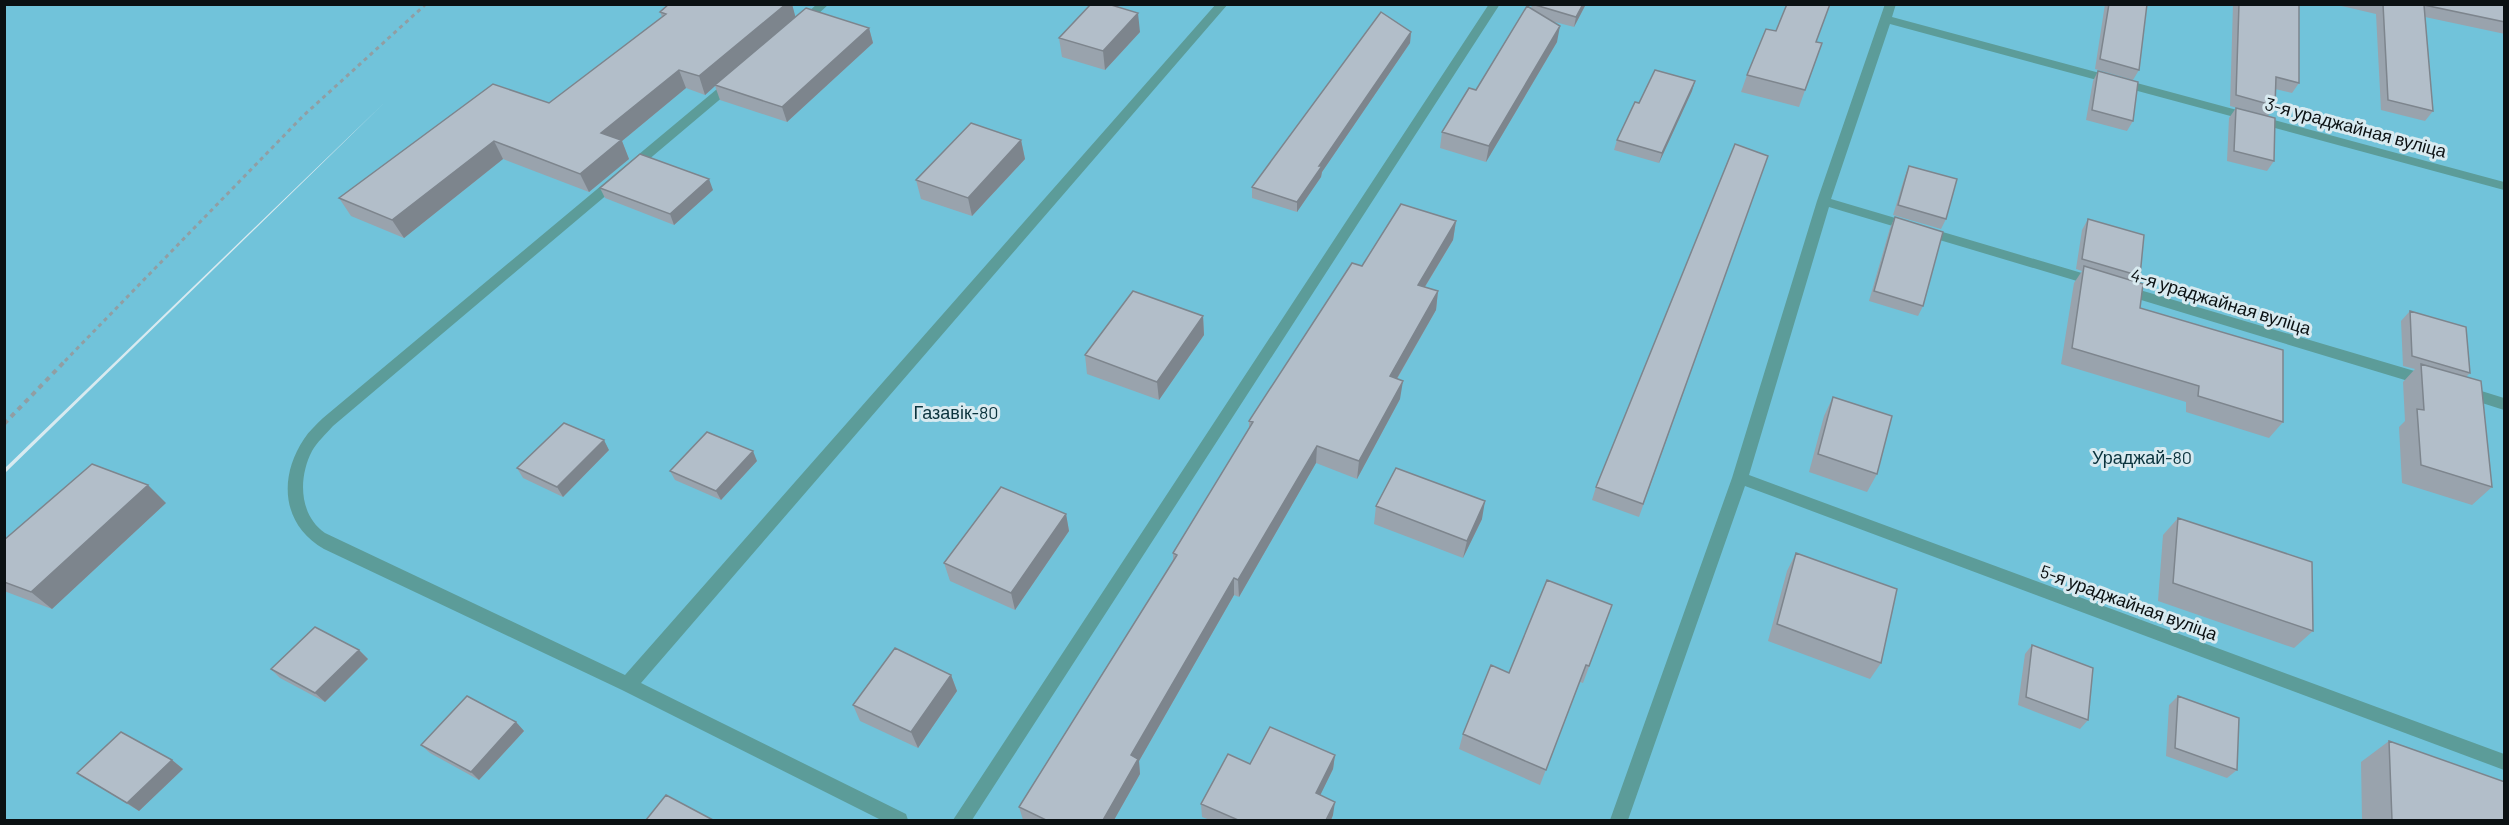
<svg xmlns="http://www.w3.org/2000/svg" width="2509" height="825" font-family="Barlow,sans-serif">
	<rect width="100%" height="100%" fill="#d8eaf0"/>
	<path fill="#71c3da" d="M 5,5 L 2504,5 L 2504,820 L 5,820 L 5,473 L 384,103 L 5,468 Z"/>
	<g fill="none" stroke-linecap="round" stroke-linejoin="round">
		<path stroke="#919ea3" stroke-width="3" stroke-dasharray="4 4" stroke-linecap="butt" d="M 65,361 L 303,116 L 426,4"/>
		<path stroke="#919ea3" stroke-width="4" stroke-dasharray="5 5" stroke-linecap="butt" d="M 4,424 L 66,360"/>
		<path fill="#5c9c99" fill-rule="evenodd" d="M 817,4 L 829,4 L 805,26 L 797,26 L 797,22 Z
			M 1216,4 L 1228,4 L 641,683 L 906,814 L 908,820 L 881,820 L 622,690 L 324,549 C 282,525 278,478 304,439 C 309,431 316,425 323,418 L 729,79 L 737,79 L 737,85 L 333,426 C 326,434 317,442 312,451 C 298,478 299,515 325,533 L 625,675 Z
			M 1489,4 L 1500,4 L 972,820 L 953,820 Z
			M 1885,4 L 1896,4 L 1892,17 L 2504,182 L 2504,190 L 1890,24 L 1831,199 L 2102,279 L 2104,282 L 2097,287 L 1829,207 L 1749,475 L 2504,754 L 2504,770 L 1745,486 L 1628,820 L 1610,820 L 1732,478 L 1817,201 Z
			M 2123,285 L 2428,375 L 2433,377 L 2435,381 L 2433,385 L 2428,387 L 2118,293 L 2116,290 L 2118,287 Z
			M 2462,385 L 2504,398 L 2504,410 L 2457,395 L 2455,391 L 2457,387 Z"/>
	</g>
	<path fill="#99a3ad" d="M 669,4 L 792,4 L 795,17 L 869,28 L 873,43 L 787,122 L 720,100 L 715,86 L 705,95 L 686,88 L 622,141 L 629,159 L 589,192 L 503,159 L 404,238 L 351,216 L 339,198 L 549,103 L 662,17 L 660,12 Z
		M 1532,4 L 1586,4 L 1574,27 L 1551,21 L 1557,42 L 1486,162 L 1440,148 L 1442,132 L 1476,90 L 1531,9 Z
		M 2105,4 L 2147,4 L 2139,70 L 2133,80 L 2095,69 Z
		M 2233,4 L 2299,4 L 2299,83 L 2292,93 L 2275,89 L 2275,106 L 2268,116 L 2230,106 Z
		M 2333,4 L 2505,4 L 2505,34 L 2425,17 L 2433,111 L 2425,121 L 2381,110 L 2376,14 Z
		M 1776,31 L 1822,43 L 1799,107 L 1741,92 L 1747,75 Z
		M 1140,32 L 1105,70 L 1062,57 L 1059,38 Z
		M 1411,32 L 1410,43 L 1322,172 L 1321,177 L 1297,212 L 1252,198 L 1252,187 Z
		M 2098,71 L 2133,121 L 2127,131 L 2086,120 L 2093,81 Z
		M 1695,81 L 1692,91 L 1659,163 L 1614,150 L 1617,140 L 1639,103 Z
		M 2236,108 L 2274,161 L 2267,171 L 2227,161 L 2229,118 Z
		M 1021,140 L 1025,159 L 972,216 L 921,199 L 916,180 Z
		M 1768,156 L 1639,517 L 1592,500 L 1596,487 Z
		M 1909,166 L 1946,219 L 1941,229 L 1893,215 L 1905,176 Z
		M 600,188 L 713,190 L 674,225 L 605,198 Z
		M 1895,217 L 1923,306 L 1918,316 L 1869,301 L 1890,228 Z
		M 2088,219 L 2140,276 L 2136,282 L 2140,308 L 2283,422 L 2269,438 L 2186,412 L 2186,402 L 2061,364 L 2074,283 L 2082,271 L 2076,269 L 2082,230 Z
		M 1456,221 L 1453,240 L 1425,287 L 1438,291 L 1436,310 L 1397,379 L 1400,399 L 1357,479 L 1316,463 L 1239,597 L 1234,595 L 1139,761 L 1140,774 L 1114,820 L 1023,820 L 1019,807 L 1173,560 L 1173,553 L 1249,429 L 1249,421 L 1362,266 Z
		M 2410,311 L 2470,373 L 2466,377 L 2492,487 L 2472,505 L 2402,483 L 2399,427 L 2405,421 L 2403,382 L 2415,369 L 2403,366 L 2401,321 Z
		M 1203,316 L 1204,335 L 1159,400 L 1087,374 L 1085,355 Z
		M 1833,397 L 1877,474 L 1867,492 L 1809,472 L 1824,416 Z
		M 609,450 L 563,497 L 523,478 L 517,468 Z
		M 757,461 L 721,500 L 675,480 L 670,471 Z
		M 166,503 L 52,609 L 4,591 L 4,540 Z
		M 1376,506 L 1482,519 L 1463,558 L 1374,524 Z
		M 1066,514 L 1069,531 L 1015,610 L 950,581 L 944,563 Z
		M 2178,518 L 2313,631 L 2294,648 L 2158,601 L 2163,535 Z
		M 1796,553 L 1881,663 L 1870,679 L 1768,641 L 1787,571 Z
		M 1612,605 L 1583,683 L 1580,682 L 1540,785 L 1459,749 L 1463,734 L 1509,673 Z
		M 2032,645 L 2088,720 L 2080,729 L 2018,705 L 2025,654 Z
		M 359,650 L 368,659 L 325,702 L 280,678 L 271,669 Z
		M 951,675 L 957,691 L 918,748 L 860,721 L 853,705 Z
		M 2178,696 L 2237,770 L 2227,778 L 2166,756 L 2169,705 Z
		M 516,722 L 524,731 L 479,780 L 430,753 L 421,745 Z
		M 2389,741 L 2505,820 L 2362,820 L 2361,762 Z
		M 1335,755 L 1333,769 L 1320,795 L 1333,815 L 1331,820 L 1210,820 L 1202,817 L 1201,804 L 1250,764 Z
		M 172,760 L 183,769 L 139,811 L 89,781 L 77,773 Z"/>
	<path fill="#7d858d" d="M 786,4 L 792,4 L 796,19 L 715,85 L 715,86 L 705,95 L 699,76 Z
		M 1583,4 L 1586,4 L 1574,27 L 1576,17 Z
		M 1138,13 L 1140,32 L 1105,70 L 1103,51 Z
		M 1560,26 L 1557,42 L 1486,162 L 1489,146 Z
		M 869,28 L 873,43 L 787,122 L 782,107 Z
		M 1411,32 L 1410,43 L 1322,172 L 1321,177 L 1297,212 L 1297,202 L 1319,166 Z
		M 679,70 L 686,88 L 622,141 L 629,159 L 589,192 L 580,174 L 601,133 Z
		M 1695,81 L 1692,91 L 1659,163 L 1662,153 Z
		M 1021,140 L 1025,159 L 972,216 L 968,198 Z
		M 494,141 L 503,159 L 404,238 L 392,220 Z
		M 709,179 L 713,190 L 674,225 L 670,214 Z
		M 1456,221 L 1453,240 L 1415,303 L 1418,285 Z
		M 1438,291 L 1436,310 L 1388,394 L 1390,376 Z
		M 1203,316 L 1204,335 L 1159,400 L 1157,382 Z
		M 1403,381 L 1400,399 L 1357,479 L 1359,461 Z
		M 604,440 L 609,450 L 563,497 L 557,487 Z
		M 1317,446 L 1316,463 L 1239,597 L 1238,580 Z
		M 753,451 L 757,461 L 721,500 L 716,491 Z
		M 148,485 L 166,503 L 52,609 L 31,592 Z
		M 1485,501 L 1482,519 L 1463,558 L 1467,541 Z
		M 1066,514 L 1069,531 L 1015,610 L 1011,593 Z
		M 1234,578 L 1234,595 L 1139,761 L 1140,774 L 1114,820 L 1103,820 L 1131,755 Z
		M 359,650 L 368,659 L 325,702 L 315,693 Z
		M 951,675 L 957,691 L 918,748 L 911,732 Z
		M 516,722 L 524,731 L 479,780 L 471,772 Z
		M 1335,755 L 1333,769 L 1315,806 L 1316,793 Z
		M 172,760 L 183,769 L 139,811 L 127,803 Z
		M 1335,802 L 1333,815 L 1331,820 L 1326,820 Z"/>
	<path fill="#b2bec9" stroke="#7d858d" stroke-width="1.5" d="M 669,4 L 786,4 L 699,76 L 679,70 L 601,133 L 621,140 L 580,174 L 494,141 L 392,220 L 339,198 L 493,84 L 549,103 L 666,14 L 660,12 Z
		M 1091,4 L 1108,4 L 1138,13 L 1103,51 L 1059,38 Z
		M 1532,4 L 1583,4 L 1576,17 Z
		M 1787,4 L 1830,4 L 1816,42 L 1822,43 L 1805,90 L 1747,75 L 1766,29 L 1776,31 Z
		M 2109,4 L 2147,4 L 2139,70 L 2100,59 Z
		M 2239,4 L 2299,4 L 2299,83 L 2276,77 L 2275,106 L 2236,95 Z
		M 2383,4 L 2505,4 L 2505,22 L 2424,5 L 2433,111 L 2388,100 Z
		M 1527,6 L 1560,26 L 1489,146 L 1442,132 L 1469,88 L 1476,90 Z
		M 806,8 L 869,28 L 782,107 L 715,85 Z
		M 1381,12 L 1411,32 L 1319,166 L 1322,166 L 1297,202 L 1252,187 Z
		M 1655,70 L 1695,81 L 1662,153 L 1617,140 L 1635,102 L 1639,103 Z
		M 2098,71 L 2138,82 L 2133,121 L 2092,110 Z
		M 2236,108 L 2275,118 L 2274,161 L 2234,151 Z
		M 971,123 L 1021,140 L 968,198 L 916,180 Z
		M 1735,144 L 1768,156 L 1643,504 L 1596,487 Z
		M 640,154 L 709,179 L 670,214 L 600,188 Z
		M 1909,166 L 1957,179 L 1946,219 L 1898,205 Z
		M 1401,204 L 1456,221 L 1418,285 L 1438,291 L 1390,376 L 1403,381 L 1359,461 L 1317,446 L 1238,580 L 1234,578 L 1131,755 L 1138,759 L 1103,820 L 1046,820 L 1019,807 L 1177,555 L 1173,553 L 1253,422 L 1249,421 L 1352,263 L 1362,266 Z
		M 1895,217 L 1943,232 L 1923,306 L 1874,291 Z
		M 2088,219 L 2144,235 L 2140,276 L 2082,259 Z
		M 2084,266 L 2143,284 L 2140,308 L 2283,350 L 2283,422 L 2198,396 L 2199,386 L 2072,348 Z
		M 1133,291 L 1203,316 L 1157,382 L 1085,355 Z
		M 2410,311 L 2466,327 L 2470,373 L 2412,356 Z
		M 2421,364 L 2481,381 L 2492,487 L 2421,465 L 2417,409 L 2424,410 Z
		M 1833,397 L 1892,416 L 1877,474 L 1818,454 Z
		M 564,423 L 604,440 L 557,487 L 517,468 Z
		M 707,432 L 753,451 L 716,491 L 670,471 Z
		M 92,464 L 148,485 L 31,592 L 4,582 L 4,540 Z
		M 1396,468 L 1485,501 L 1467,541 L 1376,506 Z
		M 1001,487 L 1066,514 L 1011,593 L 944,563 Z
		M 2178,518 L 2312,562 L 2313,631 L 2173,583 Z
		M 1796,553 L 1897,589 L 1881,663 L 1777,624 Z
		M 1547,580 L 1612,605 L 1589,666 L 1586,665 L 1546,770 L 1463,734 L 1491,665 L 1509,673 Z
		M 315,627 L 359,650 L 315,693 L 271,669 Z
		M 2032,645 L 2093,668 L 2088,720 L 2026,697 Z
		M 895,648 L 951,675 L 911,732 L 853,705 Z
		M 467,696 L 516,722 L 471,772 L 421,745 Z
		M 2178,696 L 2239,718 L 2237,770 L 2175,748 Z
		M 1270,727 L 1335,755 L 1316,793 L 1335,802 L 1326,820 L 1238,820 L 1201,804 L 1228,754 L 1250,764 Z
		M 121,732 L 172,760 L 127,803 L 77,773 Z
		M 2389,741 L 2505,782 L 2505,820 L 2392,820 Z
		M 666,795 L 713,820 L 646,820 Z"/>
	<g text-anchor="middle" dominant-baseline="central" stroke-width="6" stroke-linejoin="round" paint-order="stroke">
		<g font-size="18" fill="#0b1113" stroke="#d8eaf0">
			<text transform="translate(2356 127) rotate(15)">3-я ураджайная вуліца</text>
			<text transform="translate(2221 301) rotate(17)">4-я ураджайная вуліца</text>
			<text transform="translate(2129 602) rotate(20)">5-я ураджайная вуліца</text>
		</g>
		<g font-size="18" fill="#0b333d" stroke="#d8eaf0">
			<text x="956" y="412">Газавік-80</text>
			<text x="2142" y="457">Ураджай-80</text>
		</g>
	</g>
	<rect width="2509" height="825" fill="none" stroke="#0b1113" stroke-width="12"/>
</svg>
